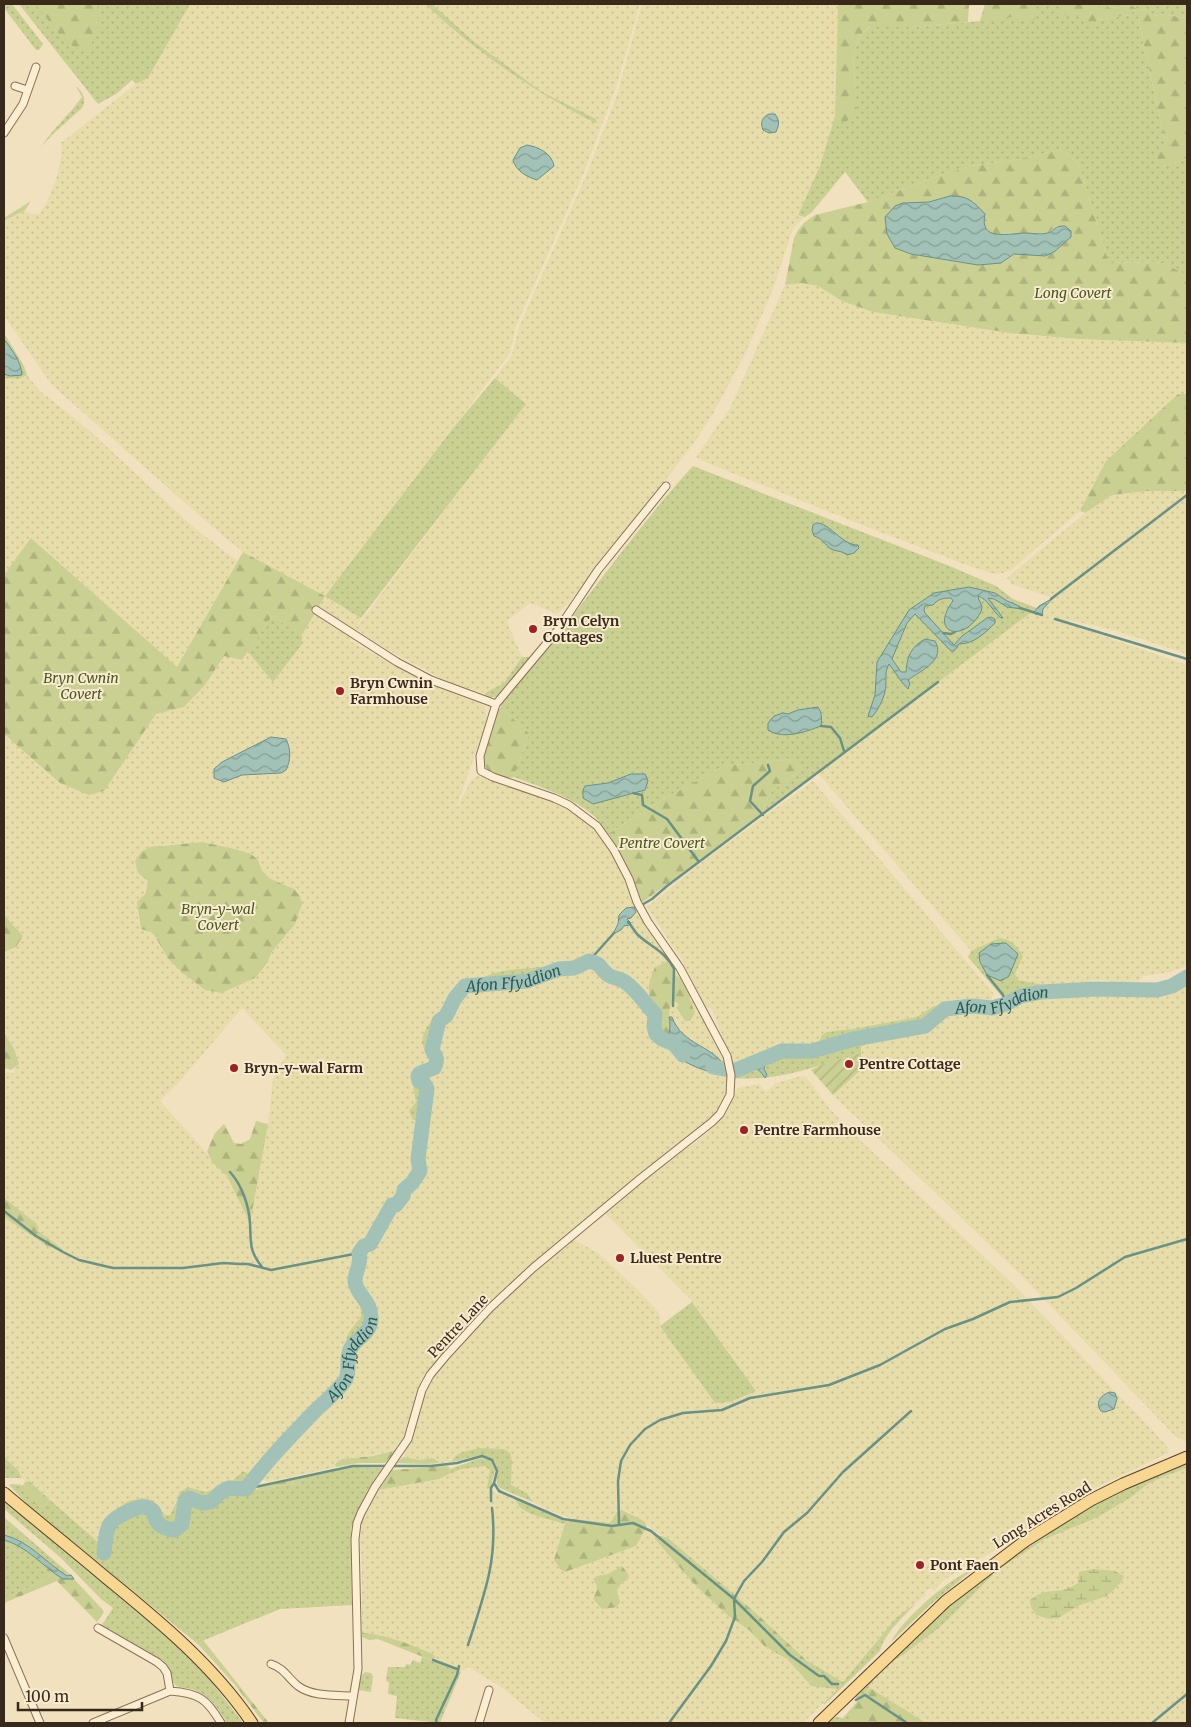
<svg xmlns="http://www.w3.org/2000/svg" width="1191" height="1727" font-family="Merriweather,serif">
	<defs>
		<pattern id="farmland-dots" width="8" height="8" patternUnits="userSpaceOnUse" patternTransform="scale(1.25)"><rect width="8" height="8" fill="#e7ddab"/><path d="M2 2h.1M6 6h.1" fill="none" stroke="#c7be93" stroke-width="1.8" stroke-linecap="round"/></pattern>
		<pattern id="grass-dots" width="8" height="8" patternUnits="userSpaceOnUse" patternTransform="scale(1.25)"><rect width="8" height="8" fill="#c9d092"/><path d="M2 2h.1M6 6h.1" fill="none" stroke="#adb37d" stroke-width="1.8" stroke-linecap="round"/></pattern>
		<pattern id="forest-firs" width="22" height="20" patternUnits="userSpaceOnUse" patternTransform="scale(1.25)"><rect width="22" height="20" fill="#c9d092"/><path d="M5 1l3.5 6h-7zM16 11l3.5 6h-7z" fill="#adb37d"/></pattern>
		<pattern id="wetland-marsh" width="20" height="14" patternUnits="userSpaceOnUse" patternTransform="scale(1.25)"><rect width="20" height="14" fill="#c9d092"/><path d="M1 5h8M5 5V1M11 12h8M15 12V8" fill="none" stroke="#adb37d"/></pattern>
		<pattern id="garden-furrows" width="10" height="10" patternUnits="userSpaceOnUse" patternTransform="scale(1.25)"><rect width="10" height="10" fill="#c9d092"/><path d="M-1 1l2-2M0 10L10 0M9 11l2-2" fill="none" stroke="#adb37d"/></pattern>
		<pattern id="water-waves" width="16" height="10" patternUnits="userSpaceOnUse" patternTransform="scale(1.25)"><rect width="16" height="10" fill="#a2c2b8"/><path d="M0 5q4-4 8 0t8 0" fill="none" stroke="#859e95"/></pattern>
	</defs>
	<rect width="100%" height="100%" fill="#f1e1bf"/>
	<path fill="url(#farmland-dots)" fill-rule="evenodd" d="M 190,4 L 640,4 L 616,87 L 583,175 L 516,326 L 510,353 L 325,596 L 361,618 L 358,625 L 525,404 L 495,378 L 512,355 L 519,327 L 588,171 L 617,95 L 642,4 L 838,4 L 835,116 L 820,166 L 798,215 L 805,217 L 793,228 L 773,289 L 745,354 L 715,410 L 698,437 L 650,501 L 567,605 L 557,614 L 530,603 L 507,621 L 522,657 L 504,683 L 485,693 L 463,687 L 442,679 L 381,646 L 356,629 L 350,641 L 395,666 L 457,695 L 481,704 L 485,707 L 487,717 L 486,723 L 456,809 L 472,779 L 478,776 L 493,777 L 554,798 L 584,815 L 614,850 L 637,902 L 668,948 L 727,1056 L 731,1084 L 720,1114 L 576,1231 L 558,1243 L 519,1280 L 561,1244 L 573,1239 L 598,1253 L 636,1288 L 655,1308 L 660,1315 L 660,1326 L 676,1347 L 743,1396 L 756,1391 L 691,1300 L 605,1213 L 667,1162 L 696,1142 L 716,1125 L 738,1088 L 759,1084 L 766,1092 L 776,1083 L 802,1076 L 806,1077 L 829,1108 L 861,1141 L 1014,1285 L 1167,1446 L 1168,1453 L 1095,1488 L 1003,1546 L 964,1567 L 944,1580 L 934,1591 L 930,1588 L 926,1591 L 925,1596 L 897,1617 L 843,1682 L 806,1660 L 757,1614 L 669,1539 L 655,1532 L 644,1522 L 635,1518 L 629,1512 L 622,1510 L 617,1512 L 610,1523 L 604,1523 L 573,1519 L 553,1512 L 533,1502 L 527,1493 L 511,1485 L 512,1461 L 510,1453 L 504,1449 L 453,1458 L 452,1462 L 440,1463 L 433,1458 L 419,1460 L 404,1457 L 408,1439 L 403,1448 L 373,1455 L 343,1459 L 335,1464 L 336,1467 L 268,1482 L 243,1471 L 231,1482 L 206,1492 L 188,1487 L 179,1492 L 177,1501 L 170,1515 L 165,1515 L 161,1508 L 128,1501 L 100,1529 L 98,1542 L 29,1481 L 25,1482 L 18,1470 L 4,1457 L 4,1072 L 14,1073 L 14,1049 L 4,1031 L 4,952 L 16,947 L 23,936 L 4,915 L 4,734 L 9,740 L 156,714 L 184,707 L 205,685 L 224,655 L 241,660 L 247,651 L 273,682 L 302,644 L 302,635 L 324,596 L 243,552 L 208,523 L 52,385 L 4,316 L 4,221 L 25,210 L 31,214 L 39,214 L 46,204 L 56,180 L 62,154 L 61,143 L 136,84 L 148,78 ZM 202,842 L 235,849 L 258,860 L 261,871 L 271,879 L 294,889 L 297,916 L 295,924 L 271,953 L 268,962 L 205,990 L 169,960 L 153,933 L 141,929 L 138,916 L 148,881 L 138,873 L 162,845 ZM 242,1008 L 286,1055 L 273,1080 L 268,1124 L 250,1222 L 227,1176 L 160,1101 L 180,1081 Z
		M 801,283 L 818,286 L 842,301 L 873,312 L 1010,333 L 1078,339 L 1187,343 L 1187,394 L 1178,394 L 1154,417 L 1094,487 L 1080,511 L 1012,569 L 1003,573 L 995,574 L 969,566 L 862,525 L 705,462 L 696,457 L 730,408 L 785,285 Z
		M 27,375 L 38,389 L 90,431 L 191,525 L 237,561 L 177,668 L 32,538 L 4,575 L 4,378 L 19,379 Z
		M 1148,491 L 1187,491 L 1187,654 L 1117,631 L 1079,622 L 1055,619 L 1187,665 L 1187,966 L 1170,972 L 1143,976 L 1139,981 L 1113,983 L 1105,980 L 1093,980 L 1085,986 L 1044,985 L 1026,982 L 1018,980 L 1015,974 L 1019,966 L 999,938 L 971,951 L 817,772 L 1029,614 L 1034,612 L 1036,614 L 1041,612 L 1053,598 L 1011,584 L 1007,578 L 1085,513 L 1112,495 Z
		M 813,781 L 993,993 L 991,1001 L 969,1001 L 932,1007 L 917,1017 L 858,1028 L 827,1032 L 819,1043 L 799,1046 L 791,1044 L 773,1049 L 734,1068 L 712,1009 L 705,1006 L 682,960 L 647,907 L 701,863 Z
		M 1187,983 L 1187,1442 L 1175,1436 L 1021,1275 L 833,1095 L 862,1070 L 861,1047 L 879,1036 L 926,1029 L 940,1015 L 948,1011 L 973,1009 L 986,1010 L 1045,993 L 1098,992 L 1150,995 L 1170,991 Z
		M 485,1466 L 490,1470 L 487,1487 L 495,1493 L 498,1495 L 498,1491 L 514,1497 L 514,1500 L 551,1519 L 565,1524 L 554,1560 L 560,1569 L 565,1572 L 636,1546 L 645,1529 L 654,1535 L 655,1539 L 694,1584 L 727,1615 L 749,1630 L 764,1646 L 787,1659 L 811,1685 L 837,1689 L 803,1723 L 545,1723 L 501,1687 L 468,1667 L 461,1672 L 362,1633 L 362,1571 L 360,1540 L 362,1521 L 379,1490 L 439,1479 L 460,1469 Z
		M 1187,1468 L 1187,1723 L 917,1723 L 866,1692 L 876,1676 L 896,1659 L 903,1655 L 939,1628 L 998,1570 L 1029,1548 L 1045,1539 L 1096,1518 L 1130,1498 L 1148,1484 L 1168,1475 Z"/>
	<path fill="url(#grass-dots)" d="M 4,4 L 12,4 L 43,44 L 39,50 L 36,50 L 4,8 Z
		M 19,4 L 190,4 L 148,78 L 136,84 L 132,80 L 116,94 L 98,104 Z
		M 425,4 L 432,4 L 473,41 L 542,92 L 596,119 L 597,122 L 595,123 C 533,91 476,52 425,4 Z
		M 985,4 L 1060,4 L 1095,24 L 1098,20 L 1129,15 L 1135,10 L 1138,12 L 1138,18 L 1166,145 L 1164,166 L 1187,159 L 1187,275 L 1165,264 L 1156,262 L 1109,263 L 1078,162 L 1060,150 L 1019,159 L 971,166 L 938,176 L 868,202 L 845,172 L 812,212 L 805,217 L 798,215 L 820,166 L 835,116 L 839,120 L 855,87 L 853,54 L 861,35 L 870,27 L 911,27 L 980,21 Z
		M 1097,4 L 1187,4 L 1187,18 L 1160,14 L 1156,16 L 1147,10 L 1140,11 L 1132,6 L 1098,9 Z
		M 76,86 C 83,93 87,99 82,108 L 54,133 L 41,147 C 53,129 69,115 82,97 Z
		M 4,333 L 24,366 L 27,375 L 19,379 L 4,378 L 4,374 L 10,376 L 9,348 L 4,339 Z
		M 495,378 L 526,404 L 361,618 L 325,596 L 457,423 Z
		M 693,466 L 952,567 L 996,586 L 1013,599 L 1037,608 L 1034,612 L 1029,614 L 761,815 L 771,791 L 802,770 L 794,759 L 724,766 L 667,797 L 608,834 C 603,828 599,820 593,815 C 570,796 541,787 514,777 L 529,733 L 501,708 L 501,702 C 519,681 538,661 555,639 C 601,580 643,521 693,466 Z
		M 272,616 L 302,635 L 302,644 L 273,682 L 247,651 Z
		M 537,649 L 502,693 L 496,697 L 486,697 L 485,693 L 504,683 L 522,657 L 529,657 Z
		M 999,938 C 1011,939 1017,946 1023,956 L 1015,974 L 1018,980 L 1044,985 L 1045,993 L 1023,998 L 1004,1007 L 948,1011 L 940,1015 L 926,1029 L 879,1036 L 861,1047 L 861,1053 C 819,1065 779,1082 735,1078 L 735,1068 L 783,1045 L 791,1044 L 799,1046 L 819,1043 L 822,1035 L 827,1032 L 858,1028 L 917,1017 L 932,1007 L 943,1004 L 991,1001 L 1003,998 L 968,957 L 971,951 Z
		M 552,965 L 554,968 L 525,979 L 480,980 C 495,967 532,970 552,965 Z
		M 442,1009 L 428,1054 C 413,1039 431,1021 442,1009 Z
		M 416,1082 L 423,1086 L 421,1117 L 418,1120 L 413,1120 L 409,1111 L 416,1102 L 413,1087 Z
		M 365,1300 C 373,1321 367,1335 348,1346 C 342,1334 356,1326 361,1316 L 360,1303 L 361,1301 Z
		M 692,1302 L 756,1391 L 730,1402 L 715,1403 L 660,1326 Z
		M 479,1448 L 504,1449 L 510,1453 L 512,1461 L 511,1485 L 527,1493 L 533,1502 L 500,1488 C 491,1478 503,1472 492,1459 L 481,1455 L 452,1462 C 454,1452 470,1451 479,1448 Z
		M 4,1457 L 18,1470 L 22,1478 L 4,1478 Z
		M 481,1458 L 491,1461 L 495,1471 L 490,1489 L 487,1487 L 490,1470 L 485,1466 L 461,1469 L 449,1474 L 450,1469 Z
		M 1187,1462 L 1187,1468 L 1168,1475 L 1148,1484 L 1130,1498 L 1096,1518 L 1045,1539 L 998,1570 L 997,1569 L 997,1566 L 1073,1515 L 1119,1492 Z
		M 351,1467 L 382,1468 L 385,1469 L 367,1491 L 366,1499 L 355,1517 L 351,1529 L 352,1605 L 280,1609 L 202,1641 L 199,1645 L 30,1507 L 9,1485 L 12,1484 L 22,1485 L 39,1506 L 46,1504 L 49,1499 L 98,1542 L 100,1529 L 106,1517 L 128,1501 L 142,1498 L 153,1500 L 165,1515 L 170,1515 L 177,1501 L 179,1492 L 188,1487 L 206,1492 L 231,1482 L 243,1471 L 254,1476 L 247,1485 C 241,1484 225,1486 220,1489 C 216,1493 215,1498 209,1499 C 202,1501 195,1498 189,1497 C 178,1505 184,1520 174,1529 C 160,1528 160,1520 154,1509 C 146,1505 141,1506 133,1509 L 130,1508 L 119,1513 L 107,1524 L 100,1548 L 106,1555 C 107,1546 107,1535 110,1527 C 116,1513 137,1511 150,1510 C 159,1523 156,1532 175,1533 L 183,1525 L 186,1502 L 188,1499 C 193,1501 199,1504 204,1504 C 213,1505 217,1498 223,1493 C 229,1488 256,1488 262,1490 L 302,1482 L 301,1477 Z
		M 514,1497 L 559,1519 L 569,1522 L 565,1524 C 549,1518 519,1516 514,1497 Z
		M 4,1500 L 76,1557 L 186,1653 L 210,1680 L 243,1723 L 227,1723 C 219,1710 210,1695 194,1690 C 188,1688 181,1688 175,1685 L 165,1664 L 159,1658 L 102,1625 L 113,1608 L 101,1599 L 61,1558 L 4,1509 Z
		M 4,1517 L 71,1575 L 67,1576 C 45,1562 29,1541 4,1535 Z
		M 4,1540 C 21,1544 34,1557 47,1568 L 47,1579 L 4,1599 Z
		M 975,1568 L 930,1605 L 891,1642 C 903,1618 950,1578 975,1568 Z
		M 992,1573 L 993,1575 L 939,1628 L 903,1655 L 896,1659 L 876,1676 L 866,1692 L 917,1723 L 827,1723 L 836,1717 L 843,1718 L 862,1696 L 857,1698 L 854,1695 L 952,1602 Z
		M 916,1603 C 904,1617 885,1632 880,1651 L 825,1704 L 823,1704 L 837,1689 L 811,1686 L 808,1682 L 824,1685 L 806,1660 L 843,1682 L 897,1617 Z
		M 422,1657 L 461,1672 L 440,1723 L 395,1718 L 397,1696 L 388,1694 L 389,1682 L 386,1681 L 388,1667 L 405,1667 L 406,1664 L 410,1665 L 413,1660 L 420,1663 Z
		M 365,1672 L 371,1673 L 373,1676 L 371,1692 L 358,1690 L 361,1676 Z"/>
	<path fill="url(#forest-firs)" fill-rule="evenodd" d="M 35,4 L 97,4 L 99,23 L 98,30 L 92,38 L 92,51 L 76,48 L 65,41 Z
		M 838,4 L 969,4 L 968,22 L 911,27 L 869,27 L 861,35 L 853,54 L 856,108 L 854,116 L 844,123 L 839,120 L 835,116 Z
		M 986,4 L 1032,4 L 1036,5 L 1036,15 L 1034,21 L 1025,22 L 1013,17 L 999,18 L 997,21 L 989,22 L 985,18 Z
		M 1060,4 L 1097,4 L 1098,9 L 1132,6 L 1140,11 L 1147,10 L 1156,16 L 1160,14 L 1187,18 L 1187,159 L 1164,166 L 1156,161 L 1155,152 L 1166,145 L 1138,18 L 1138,12 L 1135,10 L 1129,15 L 1098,20 L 1095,24 L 1088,26 L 1079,15 L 1057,15 Z
		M 1060,150 L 1078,162 L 1109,263 L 1156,262 L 1165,264 L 1187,275 L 1187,343 L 1078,339 L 1010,333 L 873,312 L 842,301 L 818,286 L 801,283 L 785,285 L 794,238 L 798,230 L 805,222 L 815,215 L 868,202 L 938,176 L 971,166 L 1019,159 ZM 950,196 L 960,196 L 983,223 L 986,230 L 995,234 L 1048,233 L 1057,226 L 1065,227 L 1071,237 L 1054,252 L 1045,256 L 1014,254 L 1001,263 L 978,265 L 911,254 L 895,248 L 886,217 L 895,206 L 903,203 L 929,202 Z
		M 31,201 L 25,210 L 4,221 L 4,218 Z
		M 1178,394 L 1187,394 L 1187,491 L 1148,491 L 1112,495 L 1085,513 L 1080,511 L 1106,461 Z
		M 31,538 L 177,667 L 243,552 L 325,596 L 302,635 L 272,616 L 242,660 L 224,656 L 205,685 L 184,707 L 156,714 L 104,791 L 89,795 L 60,783 L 4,734 L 4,575 Z
		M 501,708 L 529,733 L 514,777 L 508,778 L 489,771 L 483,764 L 481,756 L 496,711 Z
		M 794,759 L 802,770 L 771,791 L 761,815 L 643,902 L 639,902 L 626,864 L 608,834 L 667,797 L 724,766 Z
		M 202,842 L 235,849 L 251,854 L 258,860 L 262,871 L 271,879 L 294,889 L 300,896 L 302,904 L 295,924 L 271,953 L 268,962 L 255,978 L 221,993 L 205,990 L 184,974 L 169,960 L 153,933 L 141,929 L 137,902 L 145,894 L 148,881 L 138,873 L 135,861 L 142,851 L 151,847 Z
		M 4,915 L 23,936 L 16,947 L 4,952 Z
		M 668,961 L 675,975 L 688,983 L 690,999 L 695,1013 L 690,1021 L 685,1021 L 678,1010 L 678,1004 L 674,1000 C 666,1010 670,1020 671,1032 L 666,1036 L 661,1034 L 657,1029 C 657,1014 648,1001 649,986 C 649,980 653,973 655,967 Z
		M 4,1032 L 14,1049 L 19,1064 L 11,1070 L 4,1068 Z
		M 256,1121 L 268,1124 L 250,1223 L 227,1176 L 212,1162 L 207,1151 L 215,1133 L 224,1124 L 234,1143 L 241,1144 L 250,1139 Z
		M 4,1198 L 36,1223 L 38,1231 L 61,1248 L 65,1253 L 47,1246 L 4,1217 Z
		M 399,1449 L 389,1462 L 382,1463 L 358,1463 L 336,1467 L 335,1464 L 342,1459 L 373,1456 Z
		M 404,1457 L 419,1460 L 433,1458 L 440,1463 L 426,1464 L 395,1463 Z
		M 448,1466 L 450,1469 L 449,1474 L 439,1479 L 379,1490 L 392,1470 Z
		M 301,1477 L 302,1482 L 262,1490 L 256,1488 Z
		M 29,1481 L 49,1499 L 46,1504 L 39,1506 L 32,1503 L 22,1487 L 25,1482 Z
		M 622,1510 L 644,1521 L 647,1526 L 636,1546 L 565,1572 L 560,1569 L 554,1560 L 565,1524 L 573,1519 L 610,1523 L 617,1512 Z
		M 654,1535 L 662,1536 L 669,1539 L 757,1614 L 806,1660 L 819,1678 L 825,1681 L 824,1685 L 808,1682 L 787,1659 L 764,1646 L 749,1630 L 727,1615 L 694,1584 L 655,1539 Z
		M 622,1566 L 629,1575 L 627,1580 L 621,1584 L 617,1590 L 620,1602 L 617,1607 L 602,1609 L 593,1599 L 598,1588 L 593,1579 L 597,1576 L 608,1574 Z
		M 47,1568 L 63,1579 L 74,1579 L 102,1609 L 104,1612 L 97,1622 L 57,1581 L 4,1603 L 4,1599 L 47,1579 Z
		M 362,1633 C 384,1634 414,1645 434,1655 L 435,1658 L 431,1660 L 378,1639 L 369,1640 L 362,1637 Z
		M 203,1640 L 269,1723 L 264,1723 L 235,1685 L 199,1645 Z
		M 870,1688 L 926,1723 L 852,1723 L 848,1714 Z"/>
	<path fill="url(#wetland-marsh)" d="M 1094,1569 L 1115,1571 L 1124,1576 L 1122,1581 L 1107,1596 L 1080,1605 L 1058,1618 L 1049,1619 L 1036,1615 L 1031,1607 L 1030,1600 C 1045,1589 1047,1593 1062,1590 C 1068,1589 1073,1586 1078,1583 L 1079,1572 Z"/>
	<path fill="url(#garden-furrows)" d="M 861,1053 L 862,1069 L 833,1095 L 811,1070 L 821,1065 Z"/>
	<path fill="url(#water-waves)" stroke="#699186" d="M 769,114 L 775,114 C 780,121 779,125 776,132 L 769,133 L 763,130 C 760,123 762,117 769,114 Z
		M 527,145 C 538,147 552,153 554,166 L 537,180 C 527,177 516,171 513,160 L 520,148 Z
		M 950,196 C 967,195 974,202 985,214 C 979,241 1006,234 1024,233 C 1031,233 1041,235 1048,233 C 1056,230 1053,226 1065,226 L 1071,231 L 1071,237 L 1054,252 L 1045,256 L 1014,254 L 1001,263 L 978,265 L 911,254 L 895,248 L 887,234 L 885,217 L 895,206 L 903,203 L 929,202 Z
		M 4,339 C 12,350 21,361 22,375 L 10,376 L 4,374 Z
		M 816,523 C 829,522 843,546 858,545 L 859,548 L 854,553 L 847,555 C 841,550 837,552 831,549 C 824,544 822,538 814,536 L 812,530 L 813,525 Z
		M 969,587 L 995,593 L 1007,601 L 1019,606 L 1022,609 L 1007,607 L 994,599 L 988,598 L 1003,618 L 1001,618 C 993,612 988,599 978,596 C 978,600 982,604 982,607 C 982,611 979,615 977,618 C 959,643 930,631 953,601 L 951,598 C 943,598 938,599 933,605 L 925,606 L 924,610 L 925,613 L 954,645 L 962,636 L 987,618 L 991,617 L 995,619 L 995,623 C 985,633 974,644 959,644 L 954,651 L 951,651 L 915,614 L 907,623 L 892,659 L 901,672 L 906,672 C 907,656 911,647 925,639 L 935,641 C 946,660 922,670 908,680 L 910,683 L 908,689 L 901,681 L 889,664 C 885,671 886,677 886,684 C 885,697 880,707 872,717 L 868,716 L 875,695 L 877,662 L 909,610 L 934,593 Z
		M 1053,598 L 1043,609 L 1042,615 L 1035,614 L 1034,612 L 1039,606 Z
		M 818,707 C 822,713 822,719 821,726 C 805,732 783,740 768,730 L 768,723 L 774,716 L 783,713 L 788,714 L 798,710 Z
		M 271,737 L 286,739 C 291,749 291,760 286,770 L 281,773 L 242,775 L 224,782 L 214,778 L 214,769 L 222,762 Z
		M 631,774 L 645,774 L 648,781 L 645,790 L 593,804 L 583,798 L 583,790 L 585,786 L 608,783 Z
		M 634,907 L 636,912 L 631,918 L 627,919 L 631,923 L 629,925 L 624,926 L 621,930 L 613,934 L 618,924 L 619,915 L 626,908 Z
		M 1006,943 L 1018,954 L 1009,976 L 1001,981 L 987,975 L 980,962 L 979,953 L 991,944 Z
		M 669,1017 L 672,1017 C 682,1046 715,1045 727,1070 L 725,1075 C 709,1073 674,1062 669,1045 C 667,1035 672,1027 669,1017 Z
		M 782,1051 L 765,1062 L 764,1069 L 767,1075 L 765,1078 C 756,1064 754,1069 740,1069 L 773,1052 Z
		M 1110,1392 L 1115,1393 L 1117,1399 L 1114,1409 L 1105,1412 L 1101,1411 C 1095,1403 1100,1395 1110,1392 Z
		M 4,1535 C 29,1541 45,1562 67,1576 L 71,1575 L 74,1579 L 63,1579 C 43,1567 27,1546 4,1540 Z"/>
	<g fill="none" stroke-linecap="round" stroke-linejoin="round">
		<path stroke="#699186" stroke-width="2.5" d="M 1051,599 L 1187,495
			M 1020,608 L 1042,615
			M 1055,619 L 1187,659
			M 943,633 L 951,634 L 955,632
			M 821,726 L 831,727 L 840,738 L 844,751
			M 633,793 L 642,795 L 643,805 L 667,819 L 699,862
			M 763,815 L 750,801 L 753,786 L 770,771 L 768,765
			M 640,906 L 652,899 L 667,886 L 938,682
			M 628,922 C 632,926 634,931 638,935 C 651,947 666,952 674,969 L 673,1006
			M 589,961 L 614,933
			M 987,975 L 1003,995 L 1006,1004
			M 230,1172 C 242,1185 249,1206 250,1223 C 251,1243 249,1251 262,1267
			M 4,1211 L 36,1236 L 63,1252 L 79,1260 L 113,1268 L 183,1268 L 223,1263 L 240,1264 L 248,1264 L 271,1270 L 359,1253
			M 392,1466 L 431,1466 L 457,1463 L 482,1456 L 492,1460 L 497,1471 L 494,1483 L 499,1491 L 563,1519 L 612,1526 L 633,1523 L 651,1531 L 734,1599 L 790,1655 L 819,1676 L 824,1676 L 832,1684 L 838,1684
			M 246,1489 L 353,1466 L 386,1466
			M 491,1501 L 491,1488 L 494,1483
			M 619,1525 L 618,1481 L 621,1461 L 630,1445 L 645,1429 L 660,1420 L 683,1413 L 722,1410 L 750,1398 L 829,1385 L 880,1365 L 945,1329 L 973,1319 L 1010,1302 L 1058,1297 L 1076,1288 L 1125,1257 L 1187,1239
			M 468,1645 C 484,1595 498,1561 492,1508
			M 433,1660 L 457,1669
			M 856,1700 L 865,1695 L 907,1723
			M 437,1723 L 436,1720 L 457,1675 L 459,1666
			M 669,1723 L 711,1666 L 726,1641 L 735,1617 L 734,1599 L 744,1581 L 762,1562 L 784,1532 L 807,1513 L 843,1472 L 911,1411
			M 1152,1723 L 1187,1694"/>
		<g stroke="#a2c2b8" stroke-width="15">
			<path id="s1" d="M 713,1067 L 734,1071 L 782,1051 L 812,1051 L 854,1039 L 925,1026 L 945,1009 L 972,1006 L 992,1008 L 1006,1004 L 1021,996 L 1042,992 L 1096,989 L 1157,990 L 1172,986 L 1187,977"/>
			<path id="s2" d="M 104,1553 C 105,1544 105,1534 109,1526 C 112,1518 135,1507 143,1507 C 147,1507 151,1509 154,1512 C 155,1524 163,1529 175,1530 L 182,1524 L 185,1501 L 189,1498 L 202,1503 L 211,1502 L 221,1492 L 229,1488 L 246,1489 C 267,1460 292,1435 317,1409 C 326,1401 336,1392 344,1382 C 352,1372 344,1357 352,1346 C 359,1337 371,1332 371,1319 C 372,1301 356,1295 355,1281 C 355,1269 362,1267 359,1253 L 364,1246 L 370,1244 L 392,1205 L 396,1205 L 403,1196 L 404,1190 L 412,1183 L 420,1171 L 418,1159 L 427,1089 L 424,1083 L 419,1081 L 418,1076 L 420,1073 L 434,1068 C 438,1061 437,1057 432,1050 L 439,1021 L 446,1016 L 455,998 L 465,986 L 527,981 L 559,969 L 574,968 L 589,961 C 604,965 598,967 607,974 C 611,978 620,978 625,982 C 637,990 645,1004 655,1014 L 654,1027 L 656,1034 L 662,1039 L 674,1044 L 683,1055"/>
		</g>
		<g stroke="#8b7156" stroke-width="9">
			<path id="minor" d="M 15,86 L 27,90
				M 4,133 L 23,104 L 36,67
				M 316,610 L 397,662 L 431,680 L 496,704
				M 98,1628 L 157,1662 L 163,1667 L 167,1673 L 170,1691 C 199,1693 207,1699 221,1723
				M 4,1638 L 40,1723
				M 271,1664 C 284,1668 288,1678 298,1686 C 313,1697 336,1695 353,1696
				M 93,1723 L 170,1691
				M 349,1723 L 358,1669 L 355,1539 L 357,1523 L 361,1513 L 375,1487 L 408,1439 L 422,1390 L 430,1375 L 445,1357 L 490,1308 L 533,1268 L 641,1178 L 712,1122 L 720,1114 L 730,1095 L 731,1075 L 727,1056 L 680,968 L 648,922 L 637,902 L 629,879 L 614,850 L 597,826 L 569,805 L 554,798 L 493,777 L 481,771 L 480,756 L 496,704 L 557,631 L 598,570 L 666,486
				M 479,1723 L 489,1690"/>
		</g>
		<g stroke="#583f2b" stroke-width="13">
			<path id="primary" d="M 4,1493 C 37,1521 71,1548 104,1576 C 158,1620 213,1665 252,1723
				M 819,1723 L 946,1601 L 1025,1541 L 1091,1500 L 1123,1484 L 1187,1457"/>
		</g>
		<use href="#minor" stroke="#fbeed2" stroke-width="7"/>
		<use href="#primary" stroke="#f8d793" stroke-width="11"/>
	</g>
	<g fill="#9e2124" stroke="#f8ebcf" stroke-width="2">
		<circle cx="533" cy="629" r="5"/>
		<circle cx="340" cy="691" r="5"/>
		<circle cx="849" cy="1064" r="5"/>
		<circle cx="234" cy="1068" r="5"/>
		<circle cx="744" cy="1130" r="5"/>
		<circle cx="620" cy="1258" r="5"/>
		<circle cx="920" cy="1565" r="5"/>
	</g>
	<g text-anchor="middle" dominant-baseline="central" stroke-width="4" stroke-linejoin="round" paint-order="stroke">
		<g font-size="14" font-style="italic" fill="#4a5720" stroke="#f8ebcf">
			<text x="1073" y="293">Long Covert</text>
			<text x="81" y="678">Bryn Cwnin<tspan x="81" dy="16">Covert</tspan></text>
			<text x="662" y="843">Pentre Covert</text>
			<text x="218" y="909">Bryn-y-wal<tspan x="218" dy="16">Covert</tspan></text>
		</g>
		<g font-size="14" font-weight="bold" fill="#39291b" stroke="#f8ebcf" text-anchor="start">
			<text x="543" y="621">Bryn Celyn<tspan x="543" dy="16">Cottages</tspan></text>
			<text x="350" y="683">Bryn Cwnin<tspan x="350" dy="16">Farmhouse</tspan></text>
			<text x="859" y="1064">Pentre Cottage</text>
			<text x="244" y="1068">Bryn-y-wal Farm</text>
			<text x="754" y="1130">Pentre Farmhouse</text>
			<text x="630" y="1258">Lluest Pentre</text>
			<text x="930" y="1565">Pont Faen</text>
		</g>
		<g font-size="14" fill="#39291b" stroke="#f8ebcf">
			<text transform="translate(458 1326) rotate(-47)">Pentre Lane</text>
			<text transform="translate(1042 1515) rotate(-32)">Long Acres Road</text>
		</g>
		<g font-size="15" font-style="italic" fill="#295a56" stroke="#f8ebcf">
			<text stroke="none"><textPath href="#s2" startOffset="866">Afon Ffyddion</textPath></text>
			<text stroke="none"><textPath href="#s1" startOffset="304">Afon Ffyddion</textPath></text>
			<text stroke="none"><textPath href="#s2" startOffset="382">Afon Ffyddion</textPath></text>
		</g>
	</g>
	<rect width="1191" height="1727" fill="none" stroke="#39291b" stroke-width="10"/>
	<path d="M18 1702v8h124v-8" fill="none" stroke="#39291b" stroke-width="2.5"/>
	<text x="25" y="1702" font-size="15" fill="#39291b" stroke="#f8ebcf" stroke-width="4" paint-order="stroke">100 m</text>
</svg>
